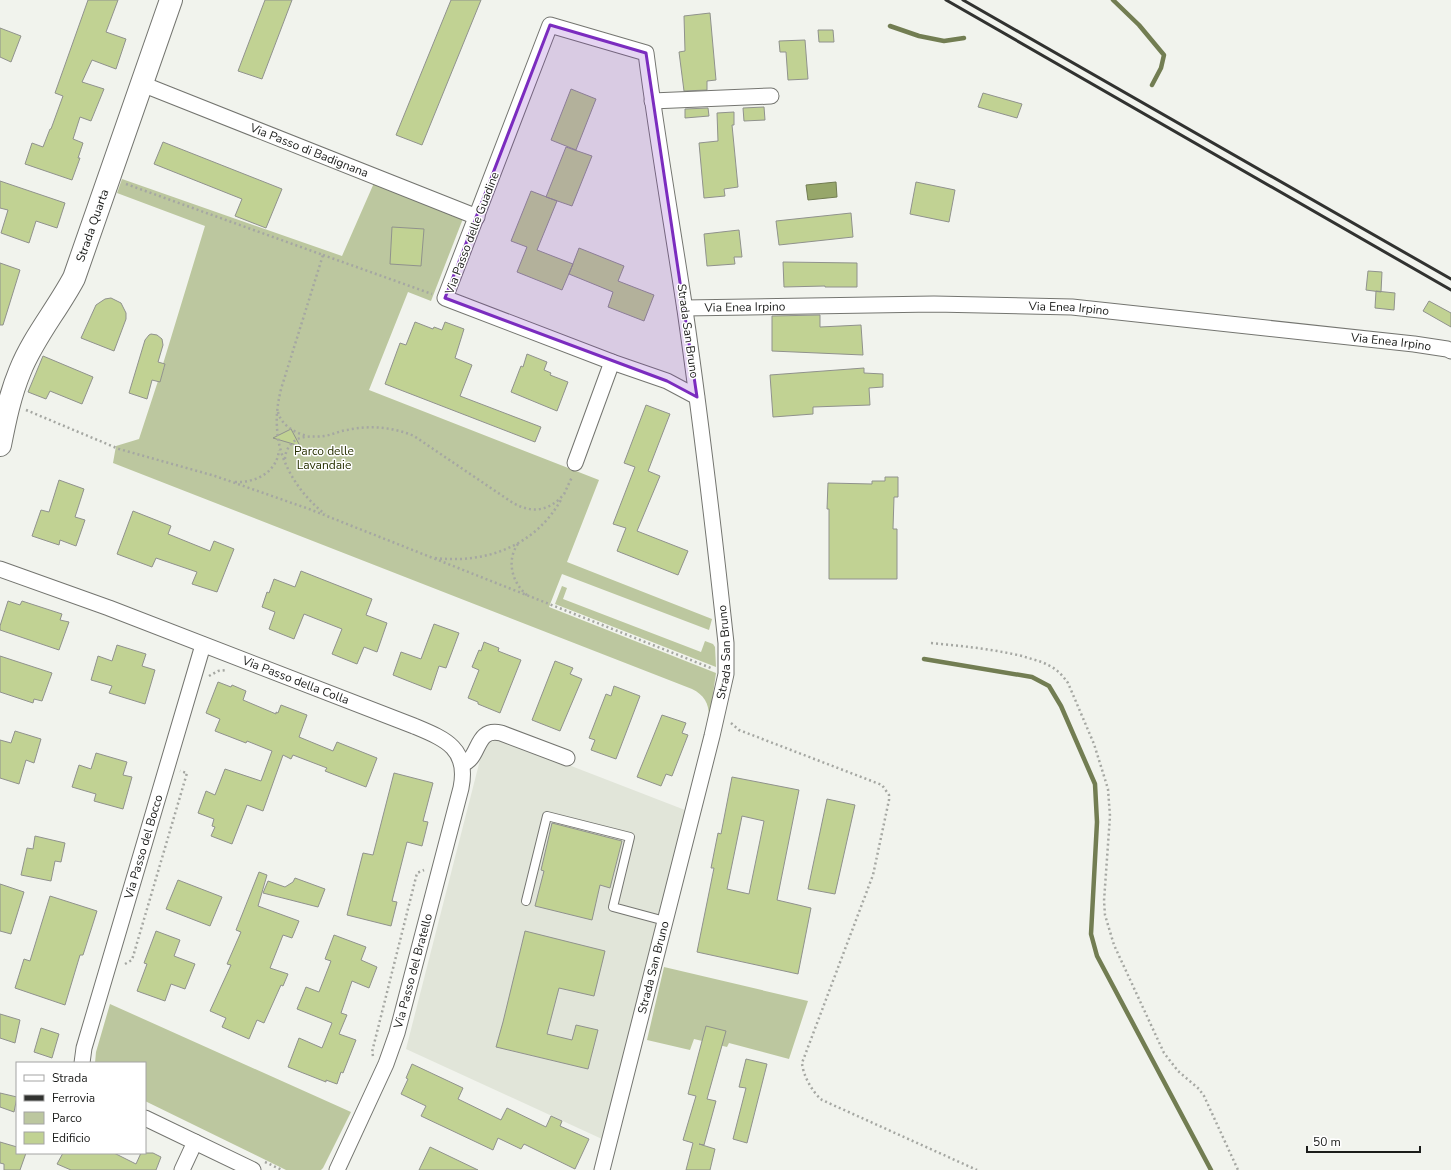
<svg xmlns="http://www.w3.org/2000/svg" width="1451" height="1170" font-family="'Nunito Sans',sans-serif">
	<rect width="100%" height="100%" fill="#f1f3ed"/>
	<path fill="#e1e5d9" d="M 491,740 L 504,740 L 685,810 L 602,1139 L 406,1049 L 481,756 L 485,747 Z"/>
	<path fill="#bcc79f" d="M 122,179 L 342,256 L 374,183 L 464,216 L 431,301 L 408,292 L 369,390 L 599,480 L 567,562 L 712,619 L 709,630 L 562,574 L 549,607 L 716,673 L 712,701 L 709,717 C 709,703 704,695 692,689 L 113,463 L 116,446 L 139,439 L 158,381 L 160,381 L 165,365 L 163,364 L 205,226 L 117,193 Z
		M 562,586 L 567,588 L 563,599 L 701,652 L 705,641 L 713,644 L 715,647 L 716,667 L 555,604 Z
		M 664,967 L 808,1001 L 789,1059 L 729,1043 L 727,1047 L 694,1039 L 690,1050 L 647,1040 Z
		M 110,1004 L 351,1112 L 323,1168 L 321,1170 L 286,1170 L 145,1101 L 145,1063 L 95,1063 L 96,1052 Z"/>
	<path fill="#97a76a" stroke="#727d52" d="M 836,182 L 837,197 L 808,200 L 806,185 Z"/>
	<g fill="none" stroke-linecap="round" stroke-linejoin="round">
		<path stroke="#727d52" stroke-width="4.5" d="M 1113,0 L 1139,25 L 1164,55 L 1161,68 L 1152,85
			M 890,26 L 919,36 L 944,41 L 964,38
			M 924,659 L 1032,677 L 1049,686 L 1061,706 L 1095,784 L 1097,822 L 1091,934 L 1097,956 L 1211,1170"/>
	</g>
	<path fill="#c1d293" stroke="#90928d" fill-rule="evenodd" d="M 88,0 L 118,0 L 106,32 L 126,39 L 116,69 L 92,60 L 82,82 L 104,89 L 91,121 L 80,117 L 73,139 L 83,143 L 78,158 L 80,158 L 72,180 L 25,164 L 32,143 L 43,147 L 50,129 L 51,129 L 63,96 L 55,93 Z
		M 265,0 L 292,0 L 262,79 L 238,71 Z
		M 451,0 L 481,0 L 422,145 L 396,135 Z
		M 710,13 L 716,80 L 707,81 L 707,90 L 684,91 L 679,52 L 685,51 L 684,16 Z
		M 0,28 L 21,36 L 11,62 L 0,57 Z
		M 818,30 L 833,30 L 834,42 L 819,42 Z
		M 805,40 L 808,79 L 788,80 L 786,52 L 780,52 L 779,41 Z
		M 571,89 L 596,99 L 576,150 L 551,140 Z
		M 983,93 L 1022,104 L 1017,118 L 978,107 Z
		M 764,107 L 765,120 L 744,121 L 743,108 Z
		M 708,108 L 709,116 L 685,118 L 685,109 Z
		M 734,112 L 734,125 L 732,125 L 738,187 L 724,189 L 725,196 L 704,198 L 699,143 L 718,141 L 717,113 Z
		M 163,142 L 282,189 L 266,228 L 235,216 L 242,199 L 154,164 Z
		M 566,147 L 592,156 L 572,206 L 546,197 Z
		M 0,181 L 65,203 L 57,228 L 36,221 L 29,243 L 1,233 L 8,210 L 0,208 Z
		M 916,182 L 955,190 L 949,222 L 910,214 Z
		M 531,191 L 557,201 L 537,250 L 573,264 L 562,290 L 517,272 L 527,247 L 511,241 Z
		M 851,213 L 853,237 L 779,245 L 776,221 Z
		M 392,227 L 424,229 L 421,266 L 390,264 Z
		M 739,230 L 742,257 L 734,257 L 735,264 L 707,266 L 704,234 Z
		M 579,248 L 624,266 L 618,281 L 654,295 L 644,321 L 608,307 L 613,292 L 569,274 Z
		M 783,262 L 857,263 L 857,287 L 825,287 L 825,286 L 784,287 Z
		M 0,263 L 20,270 L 3,325 L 0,325 Z
		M 1368,271 L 1382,272 L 1381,292 L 1366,290 Z
		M 1376,291 L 1395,293 L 1394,310 L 1375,308 Z
		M 111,298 L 121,303 L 126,313 L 126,319 L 114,351 L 81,338 L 96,305 L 105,299 Z
		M 1429,301 L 1451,313 L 1451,327 L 1423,311 Z
		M 820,315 L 820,327 L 861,325 L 863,355 L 772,351 L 772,316 Z
		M 415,322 L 433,329 L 434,327 L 442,330 L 445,322 L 464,329 L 455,358 L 472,365 L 460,396 L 541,427 L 535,442 L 385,384 L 400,343 L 406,345 Z
		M 151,334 L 157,335 L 162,339 L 163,345 L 158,362 L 165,364 L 160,382 L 152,380 L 147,399 L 129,393 L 145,340 L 149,335 Z
		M 527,354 L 547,362 L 544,370 L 551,373 L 550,375 L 568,382 L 557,411 L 511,392 L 521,366 L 523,367 Z
		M 43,356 L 93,377 L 82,404 L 50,391 L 46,399 L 28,392 Z
		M 864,368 L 864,373 L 883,374 L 883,387 L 869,388 L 870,405 L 813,407 L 813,414 L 773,417 L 770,375 Z
		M 646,405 L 670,414 L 648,471 L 660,476 L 637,531 L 688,551 L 678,575 L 617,551 L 626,528 L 613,524 L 635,467 L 624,463 Z
		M 291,429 L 300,446 L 273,438 Z
		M 885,477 L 898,477 L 898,497 L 894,497 L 893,529 L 897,529 L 897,579 L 829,579 L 829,509 L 827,509 L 828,483 L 872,484 L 872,481 L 885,481 Z
		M 59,480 L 84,489 L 75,517 L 85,520 L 76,546 L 60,540 L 59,545 L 32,536 L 41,510 L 49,512 Z
		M 133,511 L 171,526 L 168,534 L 210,551 L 214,541 L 234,549 L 217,592 L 192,584 L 197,572 L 156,558 L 152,567 L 117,554 Z
		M 301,571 L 372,599 L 366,615 L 387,623 L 377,652 L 364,647 L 357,664 L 332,654 L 342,629 L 304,614 L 294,639 L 269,629 L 275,612 L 262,607 L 267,592 L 269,593 L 274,579 L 295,587 Z
		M 8,601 L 20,605 L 22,601 L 62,614 L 60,620 L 69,622 L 59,650 L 0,630 L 0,626 Z
		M 434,624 L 459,633 L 446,668 L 439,666 L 431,690 L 393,675 L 401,652 L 421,659 Z
		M 484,642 L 499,648 L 498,651 L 521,660 L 500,713 L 478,704 L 478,702 L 468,698 L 479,670 L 472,667 L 479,650 L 481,651 Z
		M 117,645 L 146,654 L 142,666 L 155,670 L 145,704 L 109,693 L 112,686 L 91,680 L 98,656 L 112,661 Z
		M 0,656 L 52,673 L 42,701 L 34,699 L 33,703 L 0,692 Z
		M 555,661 L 573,668 L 570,674 L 582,679 L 560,731 L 532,720 Z
		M 218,682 L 231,687 L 232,685 L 246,691 L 243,700 L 276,714 L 276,712 L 278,713 L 281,705 L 307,715 L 299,737 L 333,751 L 337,742 L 377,758 L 366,787 L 325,771 L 327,768 L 293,755 L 291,759 L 283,755 L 263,811 L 247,805 L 232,844 L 211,836 L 215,827 L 212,826 L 214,819 L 198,813 L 206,791 L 215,795 L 225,769 L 261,781 L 272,751 L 247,741 L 246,743 L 215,731 L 220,719 L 206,713 Z
		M 614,686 L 640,696 L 616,759 L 591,750 L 595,740 L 589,738 L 606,694 L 611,696 Z
		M 662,715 L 686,723 L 682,733 L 688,735 L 672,776 L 666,774 L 661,786 L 637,777 Z
		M 15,731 L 41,739 L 34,763 L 26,760 L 19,784 L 0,778 L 0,740 L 11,743 Z
		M 96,753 L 127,762 L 123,775 L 132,777 L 123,809 L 94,801 L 96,794 L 72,787 L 79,765 L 91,769 Z
		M 394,773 L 433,783 L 423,821 L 428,822 L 422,846 L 407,842 L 392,901 L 397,902 L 391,926 L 347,915 L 363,853 L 373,855 Z
		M 732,777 L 799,790 L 777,900 L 811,908 L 798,974 L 697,952 L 714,868 L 711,868 L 718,833 L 721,834 ZM 742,816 L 764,821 L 749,894 L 727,889 Z
		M 827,799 L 855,805 L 835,894 L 808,889 Z
		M 552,823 L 622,841 L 610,888 L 600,885 L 592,920 L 535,906 L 544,871 L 541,870 Z
		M 35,836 L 65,843 L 61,862 L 55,861 L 51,881 L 21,875 L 27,848 L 33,849 Z
		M 259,872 L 267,875 L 258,906 L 299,921 L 292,938 L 283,935 L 270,968 L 288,974 L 283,986 L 281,985 L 264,1023 L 257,1020 L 249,1039 L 222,1027 L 226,1018 L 210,1011 L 231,965 L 227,964 L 241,932 L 236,930 Z
		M 295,878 L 325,889 L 318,907 L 263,893 L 268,881 L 285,887 L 293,882 Z
		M 178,880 L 222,897 L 210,926 L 166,909 Z
		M 0,884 L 24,892 L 11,934 L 0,931 Z
		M 50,896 L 97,911 L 83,955 L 80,955 L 65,1005 L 15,988 L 24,959 L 30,961 Z
		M 156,931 L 180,940 L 174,956 L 195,964 L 185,989 L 171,984 L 165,1001 L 137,991 L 147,964 L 144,963 Z
		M 525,931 L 605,951 L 594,996 L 559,988 L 547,1034 L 572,1040 L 576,1025 L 598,1030 L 588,1069 L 496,1047 L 503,1022 Z
		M 334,935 L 366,947 L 361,960 L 377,967 L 369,988 L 352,981 L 341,1013 L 347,1015 L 339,1034 L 356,1040 L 343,1073 L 341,1072 L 337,1084 L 326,1080 L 326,1082 L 288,1067 L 299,1038 L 322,1048 L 332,1023 L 297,1009 L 306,987 L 319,992 L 331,961 L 325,959 Z
		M 0,1014 L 20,1020 L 15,1043 L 0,1038 Z
		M 706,1026 L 726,1031 L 707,1099 L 716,1101 L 704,1145 L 699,1144 L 715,1149 L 710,1170 L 686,1170 L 693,1143 L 683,1140 L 696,1096 L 688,1094 Z
		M 41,1028 L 59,1034 L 52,1058 L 34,1052 Z
		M 746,1059 L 767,1064 L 747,1143 L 733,1139 L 746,1088 L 739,1087 Z
		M 412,1064 L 463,1088 L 458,1099 L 501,1120 L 507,1108 L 546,1127 L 551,1116 L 562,1121 L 560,1126 L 589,1139 L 575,1169 L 524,1144 L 521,1149 L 498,1138 L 493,1150 L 421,1116 L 426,1106 L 401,1094 L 408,1079 L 406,1078 Z
		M 0,1093 L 17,1097 L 14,1112 L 0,1107 Z
		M 0,1142 L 17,1147 L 17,1153 L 26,1153 L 20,1170 L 4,1170 L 4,1164 L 0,1163 Z
		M 430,1147 L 478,1170 L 419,1170 Z
		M 63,1153 L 114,1153 L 136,1164 L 141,1153 L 153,1153 L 161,1157 L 156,1170 L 71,1170 L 57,1164 Z"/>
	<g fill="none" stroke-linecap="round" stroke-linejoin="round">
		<g stroke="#747570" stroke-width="10">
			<path id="lane" d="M 526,901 L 547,816 L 630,837 L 613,907 L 665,921"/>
		</g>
		<g stroke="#747570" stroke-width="17">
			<g id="street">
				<path id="s1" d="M 142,84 L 477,217"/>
				<path d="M 652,101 L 771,96"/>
				<path id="s2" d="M 685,308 L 934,304 L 1072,307 L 1414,344 L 1447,349 L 1451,351"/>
				<path d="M 575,463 L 612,362"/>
				<path id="s3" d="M 0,569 L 109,608 L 414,726 C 445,739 469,748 461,788 L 397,1033 L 386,1064 L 337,1170"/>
				<path d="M 462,764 C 481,759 474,727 501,733 L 567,758"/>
				<path id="s4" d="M 82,1063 L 84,1048 L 203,645"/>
				<path d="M 145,1118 L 253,1170"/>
				<path d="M 182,1170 L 195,1142"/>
				<path id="s5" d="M 602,1170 L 712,736 L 726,674 L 726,643 C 714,532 701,421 685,310 C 672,224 657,139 646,53 L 550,25 L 445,298 L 612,362 L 667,381 L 697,397"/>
			</g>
		</g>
		<g stroke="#747570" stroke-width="24">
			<g id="secondary">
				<path id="s6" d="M 0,445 C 5,420 10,395 20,371 C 33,338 57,310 74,278 L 171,0"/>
			</g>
		</g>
		<path stroke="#a5a7a2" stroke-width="2.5" stroke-dasharray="2 3" stroke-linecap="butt" d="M 126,184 L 323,255 L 281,389 C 278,402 276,414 277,427 C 278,461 299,494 325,514
			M 323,255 L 432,294
			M 26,410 L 119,449 L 215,476 L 309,509 L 711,668
			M 278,412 C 281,425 295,433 307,436
			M 285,459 C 285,448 294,438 305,437 C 312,436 318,437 324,436 C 332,435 339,431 347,430 C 370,425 393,427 414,436 L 513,503 C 533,514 550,511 565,493
			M 235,482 C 256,483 277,472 279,450
			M 564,494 L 572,477
			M 518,544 C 506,560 512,583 527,595
			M 435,558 C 486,564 536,546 562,498
			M 931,643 C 962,646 992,649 1022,656 C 1031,659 1041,661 1048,665 C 1057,669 1063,676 1068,683 L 1094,744 L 1108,789 L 1110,816 L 1104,901 L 1105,915 L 1114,945 L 1164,1053 L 1178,1071 L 1199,1089 L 1204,1096 L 1238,1170
			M 209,676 L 218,671 L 227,670
			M 731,723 L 739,730 L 882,785 L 889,795 L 889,800 L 873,875 L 802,1063 C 803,1075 812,1092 822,1100 L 977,1170
			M 125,964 L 132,960 L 187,773 L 180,771
			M 373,1056 L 372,1052 L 417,873 L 424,870
			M 265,1162 L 282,1170"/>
		<use href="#lane" stroke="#fff" stroke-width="8"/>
		<use href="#street" stroke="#fff" stroke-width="15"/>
		<use href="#secondary" stroke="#fff" stroke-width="22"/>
		<path stroke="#313230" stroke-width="3" d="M 946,0 L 1451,290
			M 963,0 L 1451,279"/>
	</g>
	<path fill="#7b2cbf" fill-opacity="0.2" stroke="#7b2cbf" stroke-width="3" stroke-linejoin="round" d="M 550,25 L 646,53 L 697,397 L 667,381 L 445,298 Z"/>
	<g text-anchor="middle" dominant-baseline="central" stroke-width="3" stroke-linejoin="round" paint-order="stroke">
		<g font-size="12" fill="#1b1c1a" stroke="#fff">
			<text stroke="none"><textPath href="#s1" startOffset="180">Via Passo di Badignana</textPath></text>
			<text stroke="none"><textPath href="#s6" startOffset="240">Strada Quarta</textPath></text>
			<text transform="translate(472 233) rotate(-69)">Via Passo delle Guadine</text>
			<text stroke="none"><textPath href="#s2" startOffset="60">Via Enea Irpino</textPath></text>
			<text stroke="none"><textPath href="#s2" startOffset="384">Via Enea Irpino</textPath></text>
			<text transform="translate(688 331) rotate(82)">Strada San Bruno</text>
			<text stroke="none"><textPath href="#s2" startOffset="708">Via Enea Irpino</textPath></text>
			<text stroke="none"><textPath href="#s5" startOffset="533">Strada San Bruno</textPath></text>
			<text stroke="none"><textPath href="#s3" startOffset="316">Via Passo della Colla</textPath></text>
			<text stroke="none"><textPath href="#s4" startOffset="225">Via Passo del Bocco</textPath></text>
			<text stroke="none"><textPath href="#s5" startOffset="209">Strada San Bruno</textPath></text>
			<text transform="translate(413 971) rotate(-75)">Via Passo del Bratello</text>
		</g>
		<g font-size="12" fill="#273000" stroke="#fff">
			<text x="324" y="451">Parco delle<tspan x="324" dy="14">Lavandaie</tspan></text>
		</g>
	</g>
	<rect x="16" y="1062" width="130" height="92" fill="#ffffff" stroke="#a4a4a3"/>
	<rect x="24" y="1075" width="20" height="6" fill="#ffffff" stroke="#a4a4a3"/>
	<text x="52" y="1082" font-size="12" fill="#1b1c1a">Strada</text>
	<rect x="24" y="1095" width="20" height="6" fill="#313230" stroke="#a4a4a3"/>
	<text x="52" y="1102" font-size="12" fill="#1b1c1a">Ferrovia</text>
	<rect x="24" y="1112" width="20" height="12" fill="#bcc79f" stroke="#a4a4a3"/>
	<text x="52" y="1122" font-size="12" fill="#1b1c1a">Parco</text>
	<rect x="24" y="1132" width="20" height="12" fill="#c1d293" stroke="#a4a4a3"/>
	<text x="52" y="1142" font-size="12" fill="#1b1c1a">Edificio</text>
	<path d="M1307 1146v6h113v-6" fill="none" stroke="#1b1c1a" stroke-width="2"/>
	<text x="1313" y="1146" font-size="12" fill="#1b1c1a" stroke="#ffffff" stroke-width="3" paint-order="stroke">50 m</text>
</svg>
